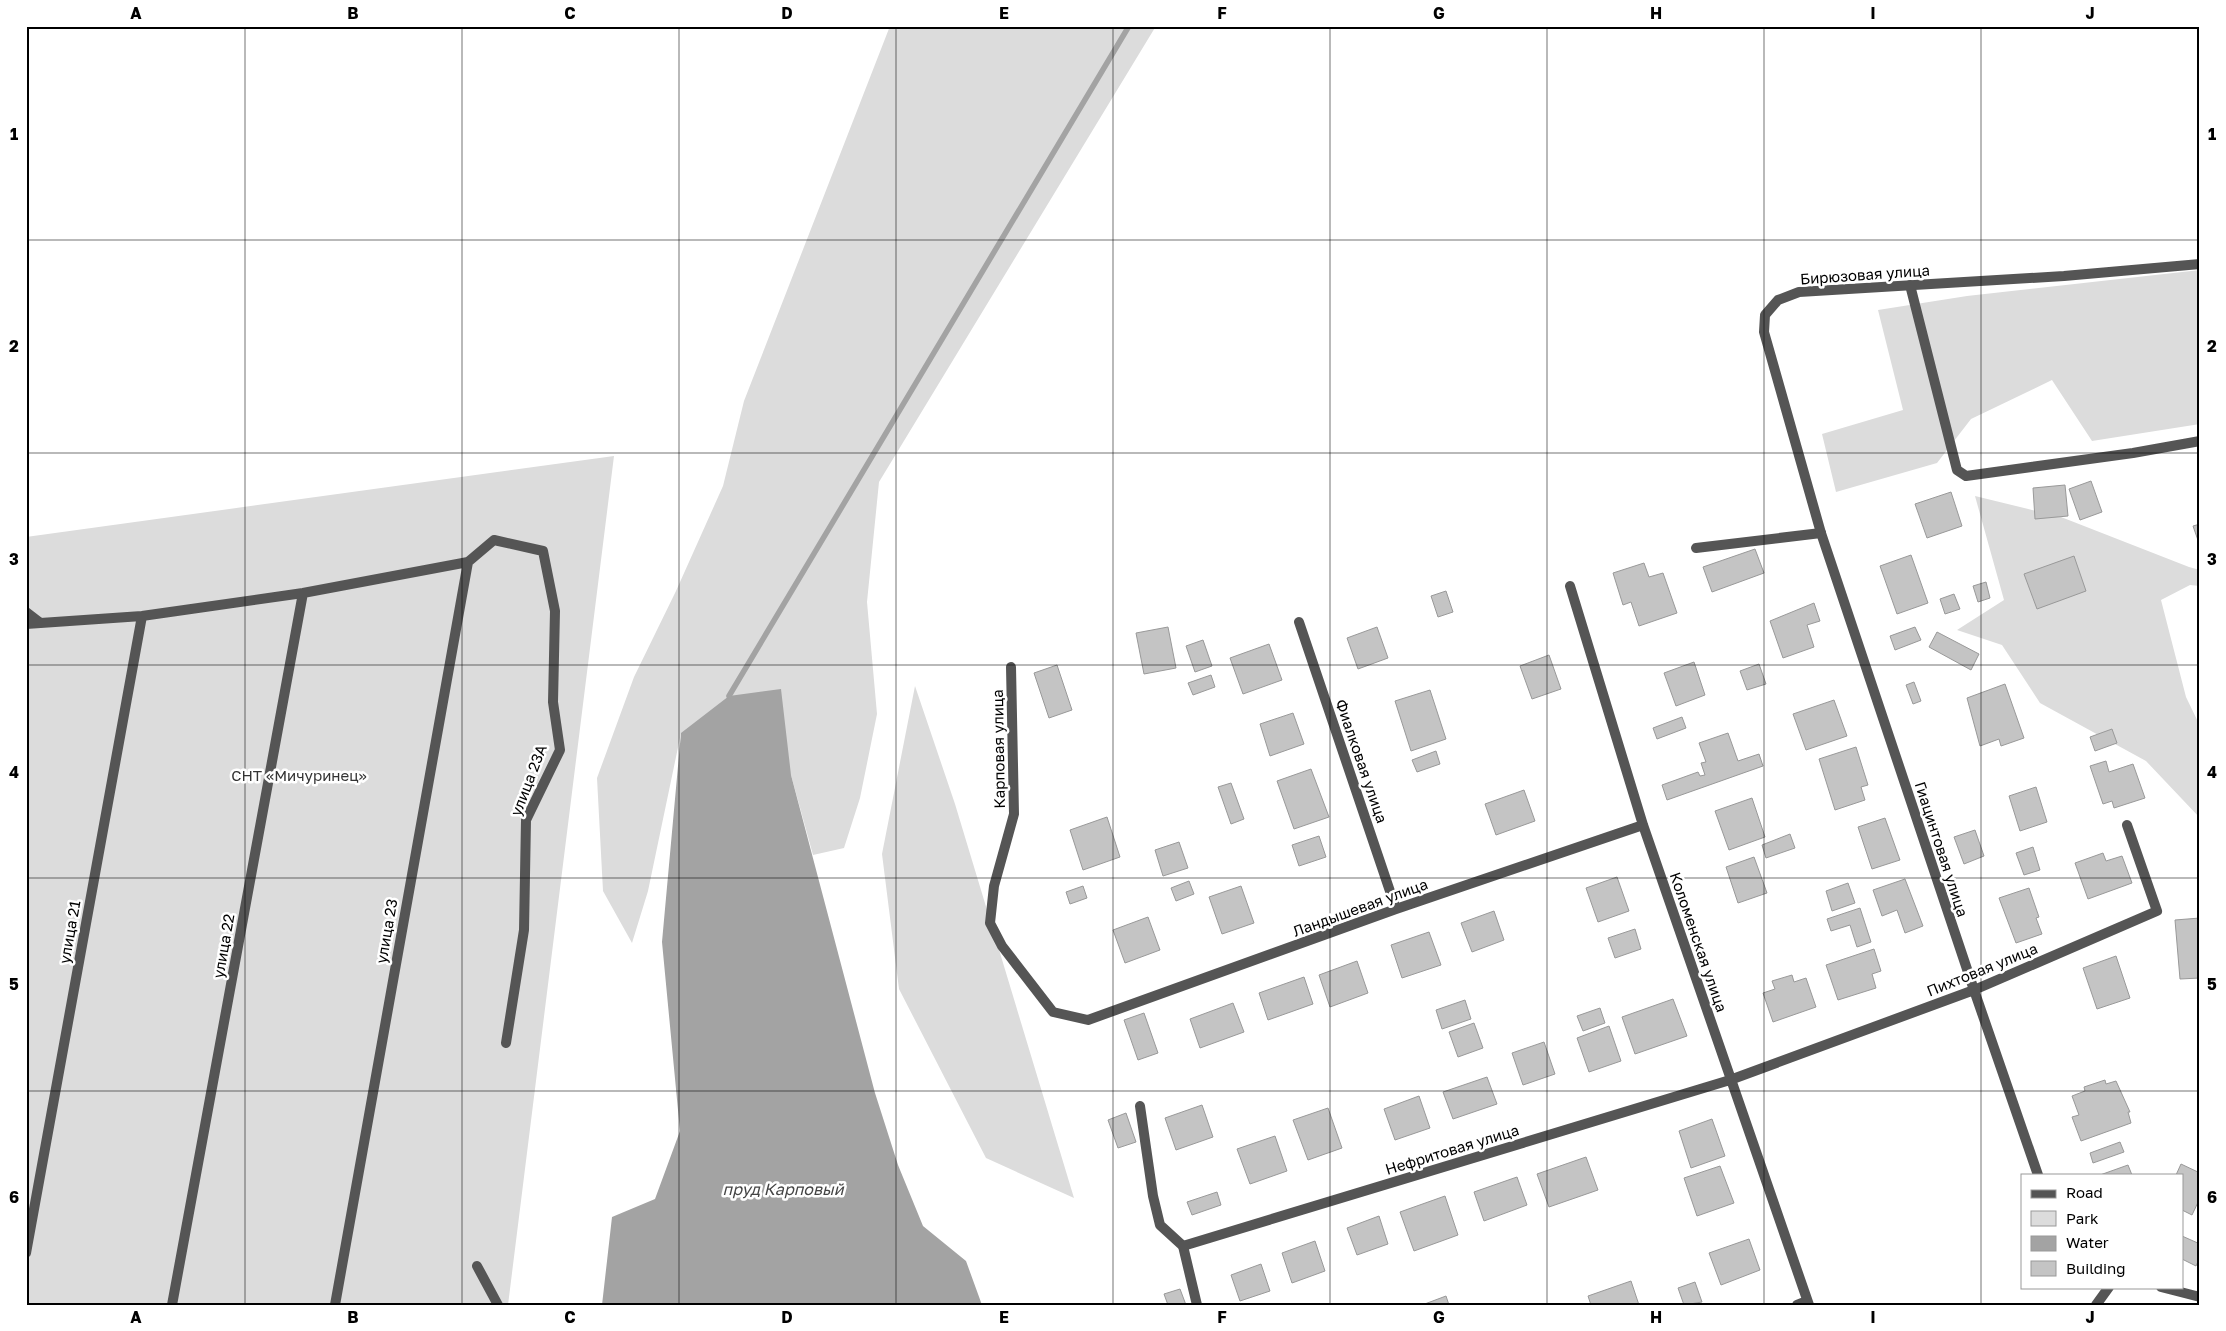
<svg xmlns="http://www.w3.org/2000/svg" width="2226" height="1331" font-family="'Golos Text',sans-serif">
	<rect width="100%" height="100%" fill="#fff"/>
	<path fill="#dcdcdc" d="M 890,26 L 1156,26 L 879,482 L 867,602 L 877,714 L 860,798 L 844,848 L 813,855 L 791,775 L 681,733 L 648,891 L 632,943 L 603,891 L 597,778 L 634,677 L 676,591 L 723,486 L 744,401 Z
		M 2200,270 L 2200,424 L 2092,441 L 2052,380 L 1971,419 L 1937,463 L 1836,492 L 1822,434 L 1903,410 L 1878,310 L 1967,296 Z
		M 614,456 L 508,1305 L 26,1305 L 26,537 Z
		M 1975,496 L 2061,517 L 2189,567 L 2200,570 L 2200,586 L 2190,585 L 2161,600 L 2186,697 L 2200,726 L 2200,818 L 2146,761 L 2040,703 L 2002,645 L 1957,630 L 2004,600 Z
		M 915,686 L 955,804 L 1074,1198 L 986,1158 L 899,989 L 882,854 Z"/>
	<path fill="#a3a3a3" d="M 781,689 L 791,775 L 875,1093 L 898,1165 L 923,1226 L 966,1261 L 982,1305 L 602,1305 L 612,1217 L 655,1199 L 680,1131 L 662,942 L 681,733 L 729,696 Z"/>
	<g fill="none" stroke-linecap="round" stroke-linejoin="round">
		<path stroke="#a3a3a3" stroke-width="5.5" d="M 729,696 L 1129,26"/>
	</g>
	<path fill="#c4c4c4" stroke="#999" d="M 2091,481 L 2102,512 L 2080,520 L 2069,489 Z
		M 2065,485 L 2068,516 L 2035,519 L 2033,488 Z
		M 1951,492 L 1962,526 L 1927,538 L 1915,504 Z
		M 2200,524 L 2200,546 L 2193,526 Z
		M 1755,549 L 1764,573 L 1712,592 L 1703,567 Z
		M 1911,555 L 1928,603 L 1897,614 L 1880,566 Z
		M 2074,556 L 2086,591 L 2037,609 L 2024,574 Z
		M 1644,563 L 1649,577 L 1663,573 L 1677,613 L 1639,626 L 1631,602 L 1623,605 L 1613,573 Z
		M 1986,582 L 1990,598 L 1978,602 L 1973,586 Z
		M 1446,591 L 1453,612 L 1438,617 L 1431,596 Z
		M 1954,594 L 1960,609 L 1945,614 L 1940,599 Z
		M 1814,603 L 1820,621 L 1807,625 L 1814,647 L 1783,658 L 1770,621 Z
		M 1168,627 L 1176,668 L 1144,674 L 1136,633 Z
		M 1377,627 L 1388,658 L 1358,669 L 1347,638 Z
		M 1915,627 L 1921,640 L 1895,650 L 1890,636 Z
		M 1937,632 L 1979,654 L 1971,670 L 1929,647 Z
		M 1203,640 L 1212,666 L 1195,672 L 1186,646 Z
		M 1269,644 L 1282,680 L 1243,694 L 1230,658 Z
		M 1549,655 L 1561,689 L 1532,699 L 1520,666 Z
		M 1694,662 L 1705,695 L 1676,706 L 1664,673 Z
		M 1759,664 L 1766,684 L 1747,690 L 1740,671 Z
		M 1057,665 L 1072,710 L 1049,718 L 1034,673 Z
		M 1211,675 L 1215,687 L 1193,695 L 1188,683 Z
		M 1914,682 L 1921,701 L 1913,704 L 1906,685 Z
		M 2005,684 L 2024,738 L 2001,746 L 1999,739 L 1980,746 L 1967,698 Z
		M 1430,690 L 1446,739 L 1411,751 L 1395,701 Z
		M 1834,700 L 1847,736 L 1806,750 L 1793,714 Z
		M 1293,713 L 1304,744 L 1270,756 L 1260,724 Z
		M 1682,717 L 1686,728 L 1657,739 L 1653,728 Z
		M 2112,729 L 2117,743 L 2095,751 L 2090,737 Z
		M 1728,733 L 1738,761 L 1759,754 L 1763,766 L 1667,800 L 1662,785 L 1698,772 L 1700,776 L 1705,775 L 1701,763 L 1706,762 L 1699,743 Z
		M 1856,747 L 1868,785 L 1861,787 L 1865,800 L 1835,810 L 1819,759 Z
		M 1436,751 L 1440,764 L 1417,772 L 1412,760 Z
		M 2106,761 L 2109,772 L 2133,764 L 2145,798 L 2114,808 L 2112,801 L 2103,804 L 2090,766 Z
		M 1311,769 L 1329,817 L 1294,829 L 1277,781 Z
		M 1231,783 L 1244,819 L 1231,824 L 1218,787 Z
		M 2036,787 L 2047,822 L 2020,831 L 2009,796 Z
		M 1524,790 L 1535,821 L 1496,835 L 1485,804 Z
		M 1752,798 L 1765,837 L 1729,850 L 1715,811 Z
		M 1107,817 L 1120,857 L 1083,870 L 1070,830 Z
		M 1885,818 L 1900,860 L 1872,869 L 1858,827 Z
		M 1975,830 L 1984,856 L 1964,864 L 1954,837 Z
		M 1790,834 L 1795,848 L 1766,858 L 1762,845 Z
		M 1319,836 L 1326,857 L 1299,866 L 1292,845 Z
		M 1179,842 L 1188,868 L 1163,876 L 1155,850 Z
		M 2033,847 L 2040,870 L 2024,875 L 2016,853 Z
		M 2103,853 L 2106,861 L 2122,856 L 2132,883 L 2088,899 L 2075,863 Z
		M 1754,857 L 1767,893 L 1738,903 L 1726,867 Z
		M 1617,877 L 1629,911 L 1598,922 L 1586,888 Z
		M 1905,879 L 1923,926 L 1905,933 L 1897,910 L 1882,916 L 1873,890 Z
		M 1189,881 L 1194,894 L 1176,901 L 1171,888 Z
		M 1848,883 L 1855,903 L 1832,911 L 1826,891 Z
		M 1083,886 L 1087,898 L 1070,904 L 1066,892 Z
		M 1241,886 L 1254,923 L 1222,934 L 1209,897 Z
		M 2029,888 L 2039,917 L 2036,918 L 2042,934 L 2016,943 L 1999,898 Z
		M 1860,908 L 1871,942 L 1857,947 L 1850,925 L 1831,931 L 1827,919 Z
		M 1494,911 L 1504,940 L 1472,952 L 1461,923 Z
		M 1148,917 L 1160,950 L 1125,963 L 1113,930 Z
		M 2200,918 L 2200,978 L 2180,979 L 2175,920 Z
		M 1635,929 L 1641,949 L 1615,958 L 1608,938 Z
		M 1429,932 L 1441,965 L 1402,978 L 1391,945 Z
		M 1874,949 L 1881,971 L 1872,974 L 1876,988 L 1838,1000 L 1826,965 Z
		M 2116,956 L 2130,998 L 2097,1009 L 2083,968 Z
		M 1357,961 L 1368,993 L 1330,1007 L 1319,975 Z
		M 1792,975 L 1794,982 L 1806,978 L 1816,1007 L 1773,1022 L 1763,993 L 1775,989 L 1772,981 Z
		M 1304,977 L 1313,1004 L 1268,1020 L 1259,993 Z
		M 1673,999 L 1687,1036 L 1635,1054 L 1622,1017 Z
		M 1465,1000 L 1471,1019 L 1442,1029 L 1436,1010 Z
		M 1233,1003 L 1244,1032 L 1200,1048 L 1190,1019 Z
		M 1600,1008 L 1605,1023 L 1583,1031 L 1577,1016 Z
		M 1144,1013 L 1158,1053 L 1138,1060 L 1124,1020 Z
		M 1474,1023 L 1483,1048 L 1458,1057 L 1449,1032 Z
		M 1609,1026 L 1621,1061 L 1589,1072 L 1577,1038 Z
		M 1544,1042 L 1555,1074 L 1523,1085 L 1512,1053 Z
		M 1487,1077 L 1497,1104 L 1453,1119 L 1443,1092 Z
		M 2105,1080 L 2106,1084 L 2116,1081 L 2130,1112 L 2128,1112 L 2131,1123 L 2081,1141 L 2072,1117 L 2079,1115 L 2072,1096 L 2085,1091 L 2084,1087 Z
		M 1419,1096 L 1430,1128 L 1395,1140 L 1384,1109 Z
		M 1202,1105 L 1213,1137 L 1176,1150 L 1165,1118 Z
		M 1328,1108 L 1342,1148 L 1308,1160 L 1293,1120 Z
		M 1126,1113 L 1136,1142 L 1118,1148 L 1108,1120 Z
		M 1712,1119 L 1725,1156 L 1691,1168 L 1679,1131 Z
		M 1275,1136 L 1287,1171 L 1250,1184 L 1237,1149 Z
		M 2120,1142 L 2124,1152 L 2093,1163 L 2090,1153 Z
		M 1586,1157 L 1598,1190 L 1549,1207 L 1537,1174 Z
		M 2181,1164 L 2200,1173 L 2200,1198 L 2192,1215 L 2182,1210 L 2182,1175 L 2176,1175 Z
		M 2128,1165 L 2132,1175 L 2100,1175 Z
		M 1720,1166 L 1734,1203 L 1697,1216 L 1684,1178 Z
		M 1517,1177 L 1527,1205 L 1484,1221 L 1474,1192 Z
		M 1217,1192 L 1221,1205 L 1192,1215 L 1187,1202 Z
		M 1445,1196 L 1458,1235 L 1414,1251 L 1400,1212 Z
		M 1379,1216 L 1388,1244 L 1357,1255 L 1347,1228 Z
		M 2182,1236 L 2200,1244 L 2200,1257 L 2196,1266 L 2182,1259 Z
		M 1749,1239 L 1760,1270 L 1721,1285 L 1709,1253 Z
		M 1315,1241 L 1325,1271 L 1292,1283 L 1282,1253 Z
		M 1261,1264 L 1270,1291 L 1240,1301 L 1231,1275 Z
		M 1631,1281 L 1639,1305 L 1591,1305 L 1588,1296 Z
		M 1695,1282 L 1702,1302 L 1684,1305 L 1678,1288 Z
		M 1180,1289 L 1186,1305 L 1168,1305 L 1164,1294 Z
		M 1446,1296 L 1449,1305 L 1422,1305 Z"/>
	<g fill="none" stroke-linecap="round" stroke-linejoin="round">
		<path stroke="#555" stroke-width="10" d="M 1910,285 L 1957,470 L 1966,476 L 2133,453 L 2200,441
			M 1696,548 L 1821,533
			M 1140,1106 L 1153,1196 L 1160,1225 L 1183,1246 L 1197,1305
			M 2096,1305 L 2109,1287"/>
		<path stroke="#555" stroke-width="10" d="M 1570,586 L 1643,825 L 1809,1305
			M 26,612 L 39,622
			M 1299,622 L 1396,909
			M 26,624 L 142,616 L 303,593 L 468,562 L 494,540 L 543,551 L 555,611 L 553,702 L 560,750 L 526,820 L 524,930 L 506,1043
			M 1011,667 L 1014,814 L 994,886 L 990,923 L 1002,946 L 1053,1012 L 1088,1020 L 1396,909 L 1643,825
			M 2038,1175 L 1974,990 L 1821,533 L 1764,332 L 1765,315 L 1778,300 L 1799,292 L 2064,276 L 2200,264
			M 1183,1246 L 1730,1080 L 1974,990 L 2157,911 L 2127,825
			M 26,1253 L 142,616
			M 477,1266 L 498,1305
			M 2161,1287 L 2200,1297
			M 172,1305 L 303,593
			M 335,1305 L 468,562
			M 1797,1305 L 1807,1301"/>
	</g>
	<path fill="none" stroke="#000" stroke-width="1" stroke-opacity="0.55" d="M 245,26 L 245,1305M 462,26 L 462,1305M 679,26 L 679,1305M 896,26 L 896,1305M 1113,26 L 1113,1305M 1330,26 L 1330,1305M 1547,26 L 1547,1305M 1764,26 L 1764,1305M 1981,26 L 1981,1305M 26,240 L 2200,240M 26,453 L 2200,453M 26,665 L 2200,665M 26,878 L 2200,878M 26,1091 L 2200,1091"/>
	<g text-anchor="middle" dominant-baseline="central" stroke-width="5" stroke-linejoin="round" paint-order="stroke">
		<g font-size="15" fill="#000" stroke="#fff">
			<text transform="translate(1865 274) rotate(-4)">Бирюзовая улица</text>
			<text transform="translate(998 749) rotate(-91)">Карповая улица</text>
			<text transform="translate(1362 761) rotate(71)">Фиалковая улица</text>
			<text transform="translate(528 780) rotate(-69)">улица 23А</text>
			<text transform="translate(1942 849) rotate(72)">Гиацинтовая улица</text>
			<text transform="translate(1360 907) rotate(-20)">Ландышевая улица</text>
			<text transform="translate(386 931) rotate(-80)">улица 23</text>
			<text transform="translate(69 932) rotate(-80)">улица 21</text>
			<text transform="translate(1699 942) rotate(71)">Коломенская улица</text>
			<text transform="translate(223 946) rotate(-80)">улица 22</text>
			<text transform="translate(1982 969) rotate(-22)">Пихтовая улица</text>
			<text transform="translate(1452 1149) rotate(-17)">Нефритовая улица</text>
		</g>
		<g font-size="15" fill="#333" stroke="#fff">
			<text x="299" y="775">СНТ «Мичуринец»</text>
		</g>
		<g font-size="16" font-style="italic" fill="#444" stroke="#fff">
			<text x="783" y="1189">пруд Карповый</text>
		</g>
	</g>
	<rect width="2226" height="1331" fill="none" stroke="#ffffff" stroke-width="55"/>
	<rect x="2021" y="1174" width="162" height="115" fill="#ffffff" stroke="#999999"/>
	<rect x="2031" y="1190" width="25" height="8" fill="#555555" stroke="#999999"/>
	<text x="2066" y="1198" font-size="15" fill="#000000">Road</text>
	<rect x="2031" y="1211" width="25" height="15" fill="#dcdcdc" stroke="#999999"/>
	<text x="2066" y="1224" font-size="15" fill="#000000">Park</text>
	<rect x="2031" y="1236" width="25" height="15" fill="#a3a3a3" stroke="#999999"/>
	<text x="2066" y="1248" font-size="15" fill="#000000">Water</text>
	<rect x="2031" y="1261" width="25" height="15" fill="#c4c4c4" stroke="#999999"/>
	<text x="2066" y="1274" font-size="15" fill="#000000">Building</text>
	<rect x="28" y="28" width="2170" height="1276" fill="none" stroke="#000" stroke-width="2"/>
	<g font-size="16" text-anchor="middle" font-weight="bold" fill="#000">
		<text x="136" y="19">A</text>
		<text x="353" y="19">B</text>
		<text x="570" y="19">C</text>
		<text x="787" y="19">D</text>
		<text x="1004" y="19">E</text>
		<text x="1222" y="19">F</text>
		<text x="1439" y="19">G</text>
		<text x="1656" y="19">H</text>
		<text x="1873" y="19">I</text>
		<text x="2090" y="19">J</text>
		<text x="14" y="140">1</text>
		<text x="2212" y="140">1</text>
		<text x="14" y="352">2</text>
		<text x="2212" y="352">2</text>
		<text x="14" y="565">3</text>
		<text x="2212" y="565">3</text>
		<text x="14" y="778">4</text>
		<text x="2212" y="778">4</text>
		<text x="14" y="990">5</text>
		<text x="2212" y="990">5</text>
		<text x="14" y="1203">6</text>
		<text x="2212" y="1203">6</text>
		<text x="136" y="1323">A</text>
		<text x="353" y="1323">B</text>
		<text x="570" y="1323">C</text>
		<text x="787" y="1323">D</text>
		<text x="1004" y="1323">E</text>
		<text x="1222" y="1323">F</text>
		<text x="1439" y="1323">G</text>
		<text x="1656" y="1323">H</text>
		<text x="1873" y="1323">I</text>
		<text x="2090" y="1323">J</text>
	</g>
</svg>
